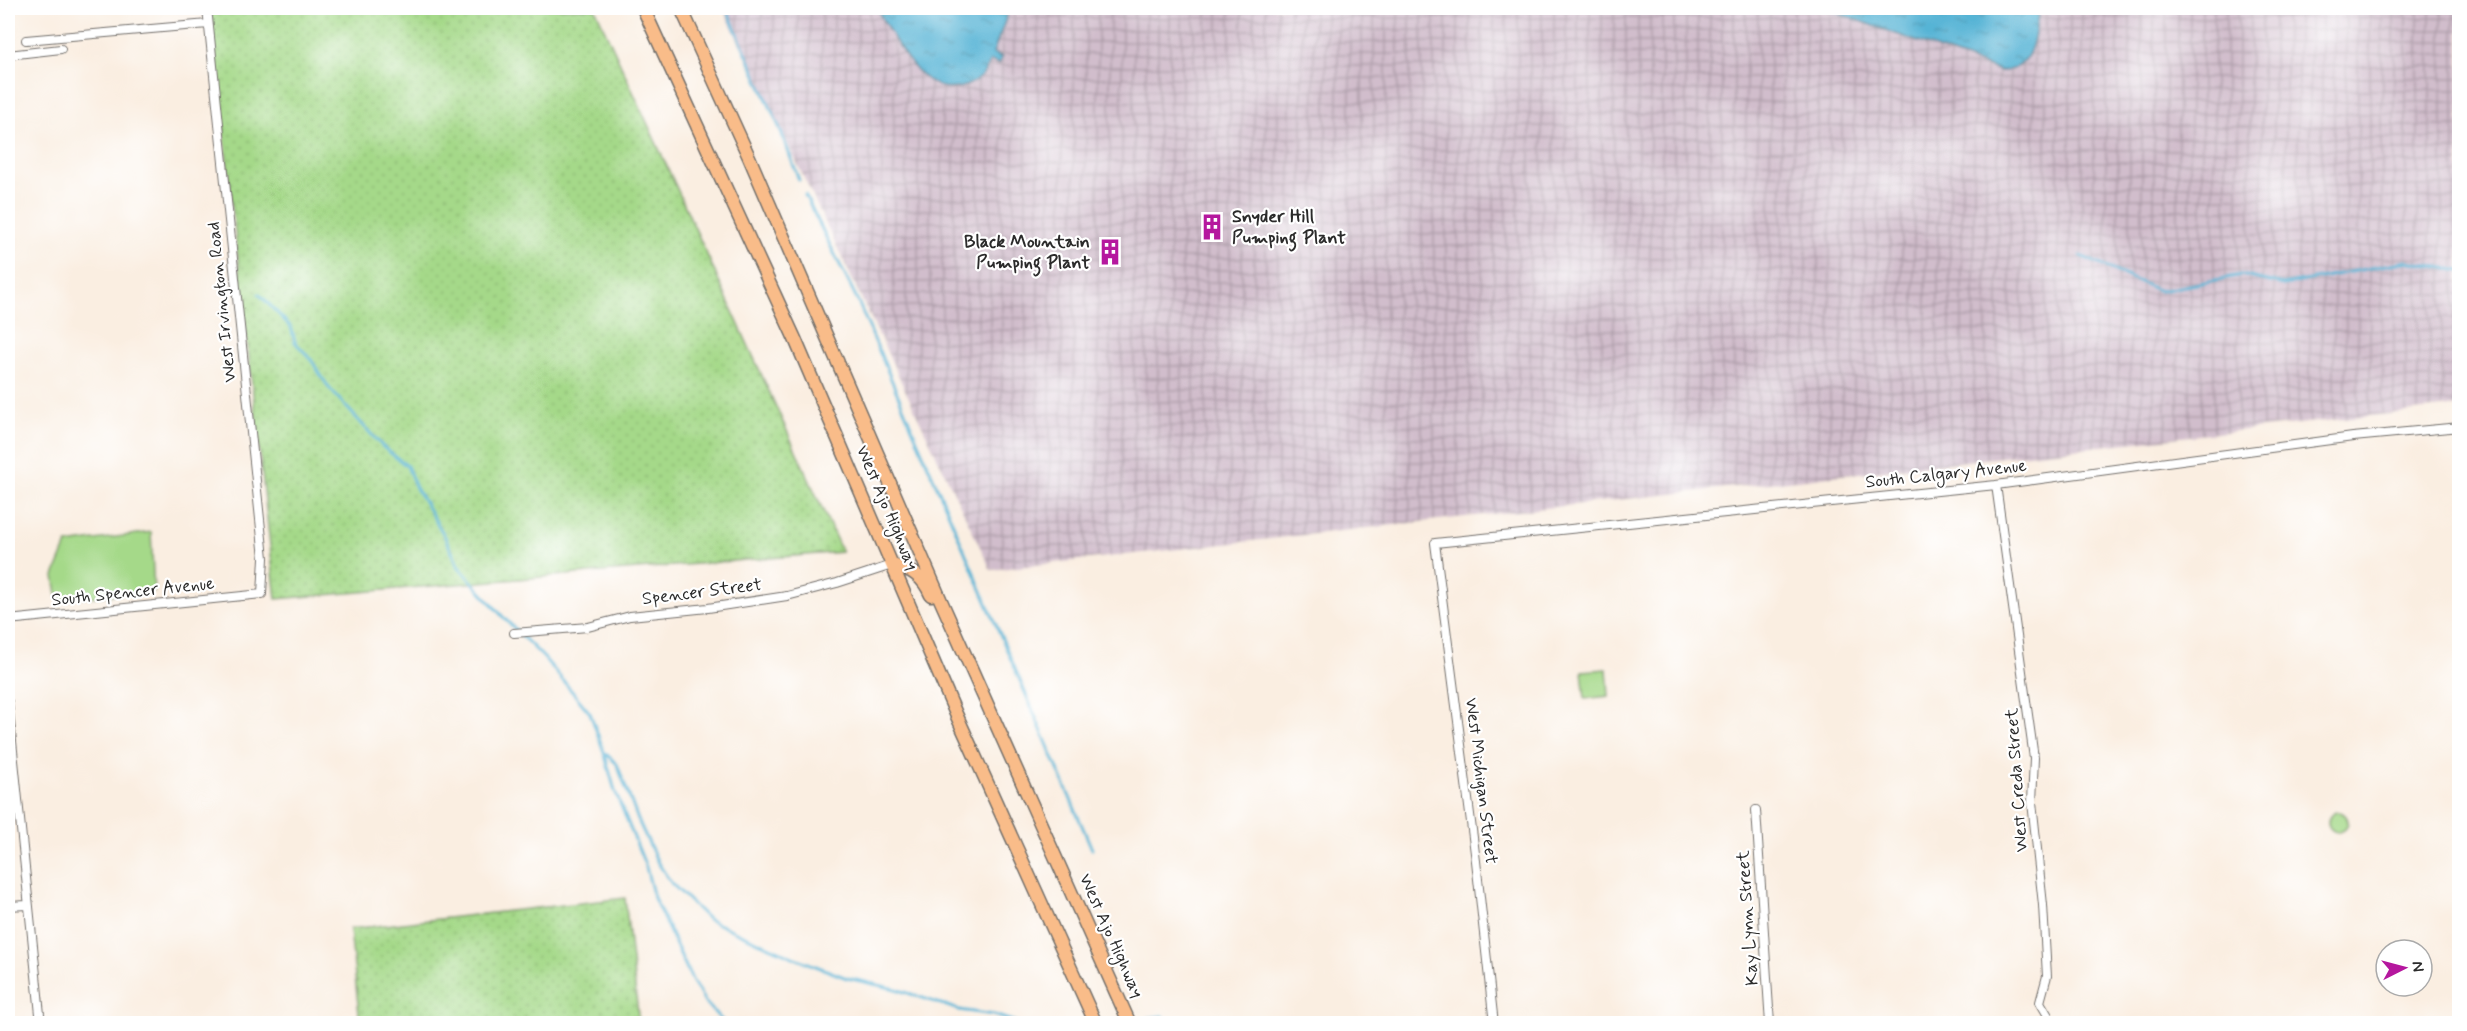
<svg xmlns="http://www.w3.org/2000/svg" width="2467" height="1031" font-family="Mynerve,sans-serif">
	<defs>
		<pattern id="industrial-grid" width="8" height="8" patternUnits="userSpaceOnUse" patternTransform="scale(1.5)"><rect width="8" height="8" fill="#d1bdcc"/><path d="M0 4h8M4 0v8" fill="none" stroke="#aa9aa6"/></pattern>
		<pattern id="park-dots" width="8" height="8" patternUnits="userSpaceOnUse" patternTransform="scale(1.5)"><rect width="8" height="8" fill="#a5d989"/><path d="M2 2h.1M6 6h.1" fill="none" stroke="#8eba76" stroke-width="1.8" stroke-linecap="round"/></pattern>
		<pattern id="water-ripples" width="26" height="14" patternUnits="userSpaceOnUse" patternTransform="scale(1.5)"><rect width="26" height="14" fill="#57b4d5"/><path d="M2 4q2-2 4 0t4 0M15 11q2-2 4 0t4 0" fill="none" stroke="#4893ad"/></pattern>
	</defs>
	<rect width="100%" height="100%" fill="#fff"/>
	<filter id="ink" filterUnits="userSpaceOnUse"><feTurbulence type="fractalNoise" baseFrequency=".0167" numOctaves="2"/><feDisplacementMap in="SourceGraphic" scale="12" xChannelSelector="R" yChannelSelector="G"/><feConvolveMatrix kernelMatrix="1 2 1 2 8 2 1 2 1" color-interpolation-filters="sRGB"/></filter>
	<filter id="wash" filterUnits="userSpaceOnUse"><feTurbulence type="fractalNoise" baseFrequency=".008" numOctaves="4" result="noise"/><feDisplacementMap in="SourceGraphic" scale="24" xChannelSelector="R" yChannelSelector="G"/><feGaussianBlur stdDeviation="1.35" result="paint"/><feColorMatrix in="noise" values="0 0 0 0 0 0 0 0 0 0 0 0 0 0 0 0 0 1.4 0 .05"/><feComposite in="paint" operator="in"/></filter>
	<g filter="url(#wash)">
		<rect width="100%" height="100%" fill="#faeee1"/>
		<path fill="url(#industrial-grid)" d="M 723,8 L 2459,8 L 2459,406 L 991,570 Z"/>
		<path fill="#a5d989" stroke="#68825a" stroke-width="1.5" d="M 151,532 L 154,591 L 58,600 L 54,576 L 67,544 Z
			M 1607,669 L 1609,696 L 1585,699 L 1582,671 Z
			M2328 822a10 10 0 1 1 20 0a10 10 0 1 1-20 0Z"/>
		<path fill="url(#park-dots)" stroke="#68825a" stroke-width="1.5" d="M 210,8 L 595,8 L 842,552 L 276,599 Z
			M 625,898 L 639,1023 L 360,1023 L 350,929 Z"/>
		<path fill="url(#water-ripples)" stroke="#417080" stroke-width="1.5" d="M 876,8 L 1010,8 L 993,53 L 1002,57 L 999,64 L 990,61 C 985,74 979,81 965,86 C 922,102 894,37 876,8 Z
			M 1823,8 L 2039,8 C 2035,33 2034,72 2000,71 Z"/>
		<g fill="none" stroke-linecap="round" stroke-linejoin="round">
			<path stroke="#57b4d5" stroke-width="3" d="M 726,8 L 780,129 L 799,180
				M 805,195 L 856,297 L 1092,849
				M 2081,256 L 2160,291 L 2241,275 L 2283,285 L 2407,261 L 2460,271
				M 259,294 L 291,327 L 295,342 L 310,358 L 329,388 L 383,447 L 407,466 L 416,488 L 444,535 L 459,567 L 504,618 L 544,658 L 590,713 L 604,752 L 615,791 L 646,867 L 654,898 L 693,982 L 705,1002 L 725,1024
				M 604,752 L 617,764 L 638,820 L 658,863 L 672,884 L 709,920 L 795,958 L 847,978 L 896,989 L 959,1010 L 994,1015 L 1021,1024
				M 1149,1018 L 1163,1016 L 1172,1024"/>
		</g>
	</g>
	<g filter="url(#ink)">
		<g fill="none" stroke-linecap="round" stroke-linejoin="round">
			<g stroke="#736f6b" stroke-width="10">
				<path id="minor" d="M 26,40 L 208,24
					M 8,55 L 61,49
					M 1996,485 L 2034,758 L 2032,802 L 2043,905 L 2047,976 L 2040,1002 L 2053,1024
					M 8,620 L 262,594 L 264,558 L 207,8
					M 514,633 L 588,627 L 630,616 L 708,608 L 787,596 L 837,583 L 892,565
					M 8,702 L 41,1024
					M 1756,810 L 1770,1024
					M 8,906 L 27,905
					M 1494,1024 L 1476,861 L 1435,543 L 1996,485 L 2353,437 L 2460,427"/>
			</g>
			<g stroke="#736f6b" stroke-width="15">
				<path id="primary" d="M 643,8 L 795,339 L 956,714 L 1096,1024
					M 681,8 L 749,157 L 941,601 L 1130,1024
					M 892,565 C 911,569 923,576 931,595"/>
			</g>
			<use href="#minor" stroke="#fff" stroke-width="8"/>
			<use href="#primary" stroke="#f9bc89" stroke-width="12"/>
		</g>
	</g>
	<defs>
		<g id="building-bare" transform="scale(2.07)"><path d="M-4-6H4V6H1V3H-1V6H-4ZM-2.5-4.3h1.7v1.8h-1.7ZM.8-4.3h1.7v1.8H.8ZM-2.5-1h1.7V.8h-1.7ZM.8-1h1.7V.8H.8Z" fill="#b5179e" stroke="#fff" stroke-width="2.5" paint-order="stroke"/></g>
	</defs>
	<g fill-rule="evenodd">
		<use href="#building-bare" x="1212" y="227"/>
		<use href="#building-bare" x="1110" y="252"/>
	</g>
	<g text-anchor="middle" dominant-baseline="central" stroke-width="4.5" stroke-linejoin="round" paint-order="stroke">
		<g font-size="18" font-weight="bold" fill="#2b2b2b" stroke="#fff" text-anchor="start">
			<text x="1232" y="217">Snyder Hill<tspan x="1232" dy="21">Pumping Plant</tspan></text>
			<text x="1090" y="242" text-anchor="end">Black Mountain<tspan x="1090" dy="21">Pumping Plant</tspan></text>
		</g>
		<g font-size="18" fill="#2b2b2b" stroke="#fff">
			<text transform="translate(222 302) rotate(-96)">West Irvington Road</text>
			<text transform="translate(1946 474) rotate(-6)">South Calgary Avenue</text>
			<text transform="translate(887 508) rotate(67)">West Ajo Highway</text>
			<text transform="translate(133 592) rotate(-6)">South Spencer Avenue</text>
			<text transform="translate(702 592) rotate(-7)">Spencer Street</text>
			<text transform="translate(2017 780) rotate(-94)">West Creda Street</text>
			<text transform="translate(1481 781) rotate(83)">West Michigan Street</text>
			<text transform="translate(1748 918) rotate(-94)">Kay Lynn Street</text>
			<text transform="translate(1111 936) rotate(66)">West Ajo Highway</text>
		</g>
	</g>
	<rect width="2467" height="1031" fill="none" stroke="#fff" stroke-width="30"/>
	<g transform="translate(2404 968) rotate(84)"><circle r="28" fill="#ffffff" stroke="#aaaaaa" stroke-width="1.5"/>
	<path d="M0-4.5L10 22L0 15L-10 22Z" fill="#b5179e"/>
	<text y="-9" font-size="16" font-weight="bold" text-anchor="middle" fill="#2b2b2b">N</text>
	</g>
</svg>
